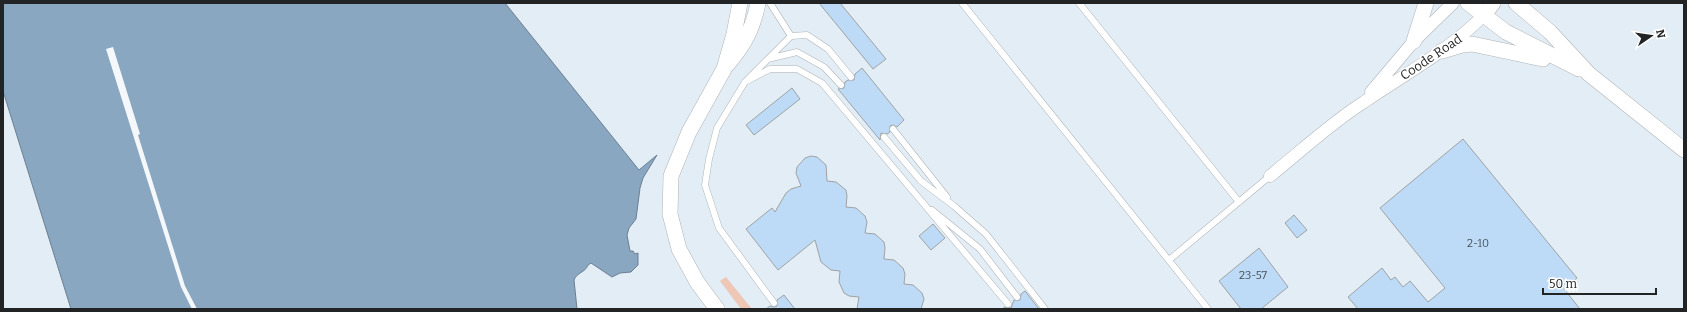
<svg xmlns="http://www.w3.org/2000/svg" width="1687" height="312" font-family="Bitter,serif">
	<rect width="100%" height="100%" fill="#f5f8fb"/>
	<path fill="#e3edf5" d="M 505,3 L 1684,3 L 1684,309 L 577,309 L 574,280 L 575,276 L 583,272 L 588,265 L 591,263 L 612,276 L 620,273 L 628,273 L 633,271 L 638,265 L 636,254 L 630,251 L 627,235 L 629,228 L 636,219 L 637,202 L 643,178 L 656,156 L 639,170 Z
		M 3,91 L 71,309 L 3,309 Z"/>
	<path fill="#eec7b6" d="M 726,277 L 752,309 L 741,309 L 720,281 Z"/>
	<path fill="#8aa7c1" stroke="#6b7f92" d="M 3,3 L 505,3 L 639,170 L 657,155 L 643,178 L 640,188 L 636,219 L 629,228 L 627,235 L 630,251 L 633,251 L 635,254 L 638,253 L 638,265 L 631,272 L 620,273 L 612,277 L 591,263 L 588,265 C 585,273 577,272 574,280 L 577,309 L 71,309 L 3,91 Z"/>
	<path fill="#f5f8fb" d="M 113,47 L 140,134 L 138,135 L 185,286 L 197,309 L 192,309 L 181,287 L 106,49 Z"/>
	<path fill="#bddbf6" stroke="#9fa2a4" d="M 819,3 L 840,3 L 886,59 L 873,69 Z
		M 862,68 L 904,120 L 897,127 L 893,125 L 890,126 L 890,132 L 887,134 L 881,133 L 880,140 L 838,89 L 844,88 L 845,82 L 848,80 L 854,80 L 855,74 Z
		M 792,88 L 800,99 L 754,135 L 746,125 Z
		M 1463,139 L 1577,278 L 1564,289 L 1580,309 L 1358,309 L 1348,297 L 1382,268 L 1391,280 L 1395,277 L 1403,287 L 1410,281 L 1428,302 L 1445,288 L 1380,208 Z
		M 811,156 L 817,157 L 826,165 L 827,181 L 836,182 L 846,190 L 847,196 L 846,207 L 856,208 L 865,216 L 867,222 L 865,233 L 875,234 L 884,242 L 885,248 L 884,259 L 894,260 L 903,268 L 905,274 L 904,284 L 913,285 L 922,293 L 924,299 L 921,309 L 857,309 L 859,297 L 849,296 L 844,293 L 839,282 L 840,271 L 831,270 L 821,262 L 815,240 L 778,270 L 746,229 L 772,208 L 775,212 L 786,193 L 791,189 L 801,186 L 796,173 L 797,167 L 805,158 Z
		M 1294,215 L 1307,230 L 1297,238 L 1285,223 Z
		M 933,224 L 945,238 L 931,250 L 919,236 Z
		M 1259,248 L 1288,287 L 1261,309 L 1241,309 L 1219,281 Z
		M 1025,291 L 1039,309 L 1002,309 L 1005,307 L 1011,308 L 1014,300 L 1020,300 L 1021,294 Z
		M 784,295 L 795,309 L 766,309 L 770,306 L 774,307 L 777,306 L 777,300 Z"/>
	<g fill="none" stroke-linecap="round" stroke-linejoin="round">
		<g stroke="#b0b4b6" stroke-width="7">
			<path id="service" d="M 770,3 L 791,36
				M 962,3 L 1208,309
				M 1079,3 L 1239,202
				M 769,58 L 791,36 L 807,35 L 828,49 L 851,77
				M 745,82 L 770,69 L 797,69 L 822,83 L 1008,304
				M 893,129 L 947,197
				M 884,137 L 921,181 L 954,206 L 986,234 L 1045,309
				M 932,210 L 980,249 L 1017,297
				M 1169,260 L 1270,176
				M 774,303 L 719,228 L 705,185 L 709,159 L 717,128 L 745,82 L 768,59 L 797,52 L 824,67 L 841,85"/>
		</g>
		<g stroke="#b0b4b6" stroke-width="13">
			<path id="minor" d="M 1371,92 L 1414,41 L 1453,3
				M 1270,176 C 1301,151 1331,123 1364,102 C 1405,74 1448,51 1483,16"/>
		</g>
		<g stroke="#b0b4b6" stroke-width="16">
			<path id="tertiary" d="M 1468,3 L 1506,32 L 1579,69
				M 1516,3 L 1550,32 L 1589,74 L 1684,150
				M 1483,16 L 1493,3
				M 1414,41 L 1426,3
				M 1442,51 L 1462,45 L 1472,44 L 1543,59
				M 727,65 C 744,45 753,29 758,3
				M 717,309 L 697,282 L 679,249 L 670,214 L 671,176 L 689,132 L 724,69 L 734,34 L 740,3"/>
		</g>
		<use href="#service" stroke="#fff" stroke-width="6"/>
		<use href="#minor" stroke="#fff" stroke-width="12"/>
		<use href="#tertiary" stroke="#fff" stroke-width="15"/>
	</g>
	<g text-anchor="middle" dominant-baseline="central" stroke-width="3" stroke-linejoin="round" paint-order="stroke">
		<g font-size="11" fill="#495158">
			<text x="1478" y="243">2-10</text>
			<text x="1253" y="275">23-57</text>
		</g>
		<g font-size="13" fill="#222324" stroke="#fff">
			<text transform="translate(1431 57) rotate(-34)">Coode Road</text>
		</g>
	</g>
	<rect width="1687" height="312" fill="none" stroke="#222324" stroke-width="8"/>
	<g transform="translate(1651 36) rotate(77)" stroke="#ffffff" stroke-width="3" paint-order="stroke">
	<path d="M0-3L7 15L0 10L-7 15Z" fill="#222324"/>
	<text y="-6" font-size="11" font-weight="bold" text-anchor="middle" fill="#222324">N</text>
	</g>
	<path d="M1543 288v6h113v-6" fill="none" stroke="#222324" stroke-width="2"/>
	<text x="1549" y="288" font-size="12" fill="#222324" stroke="#ffffff" stroke-width="3" paint-order="stroke">50 m</text>
</svg>
